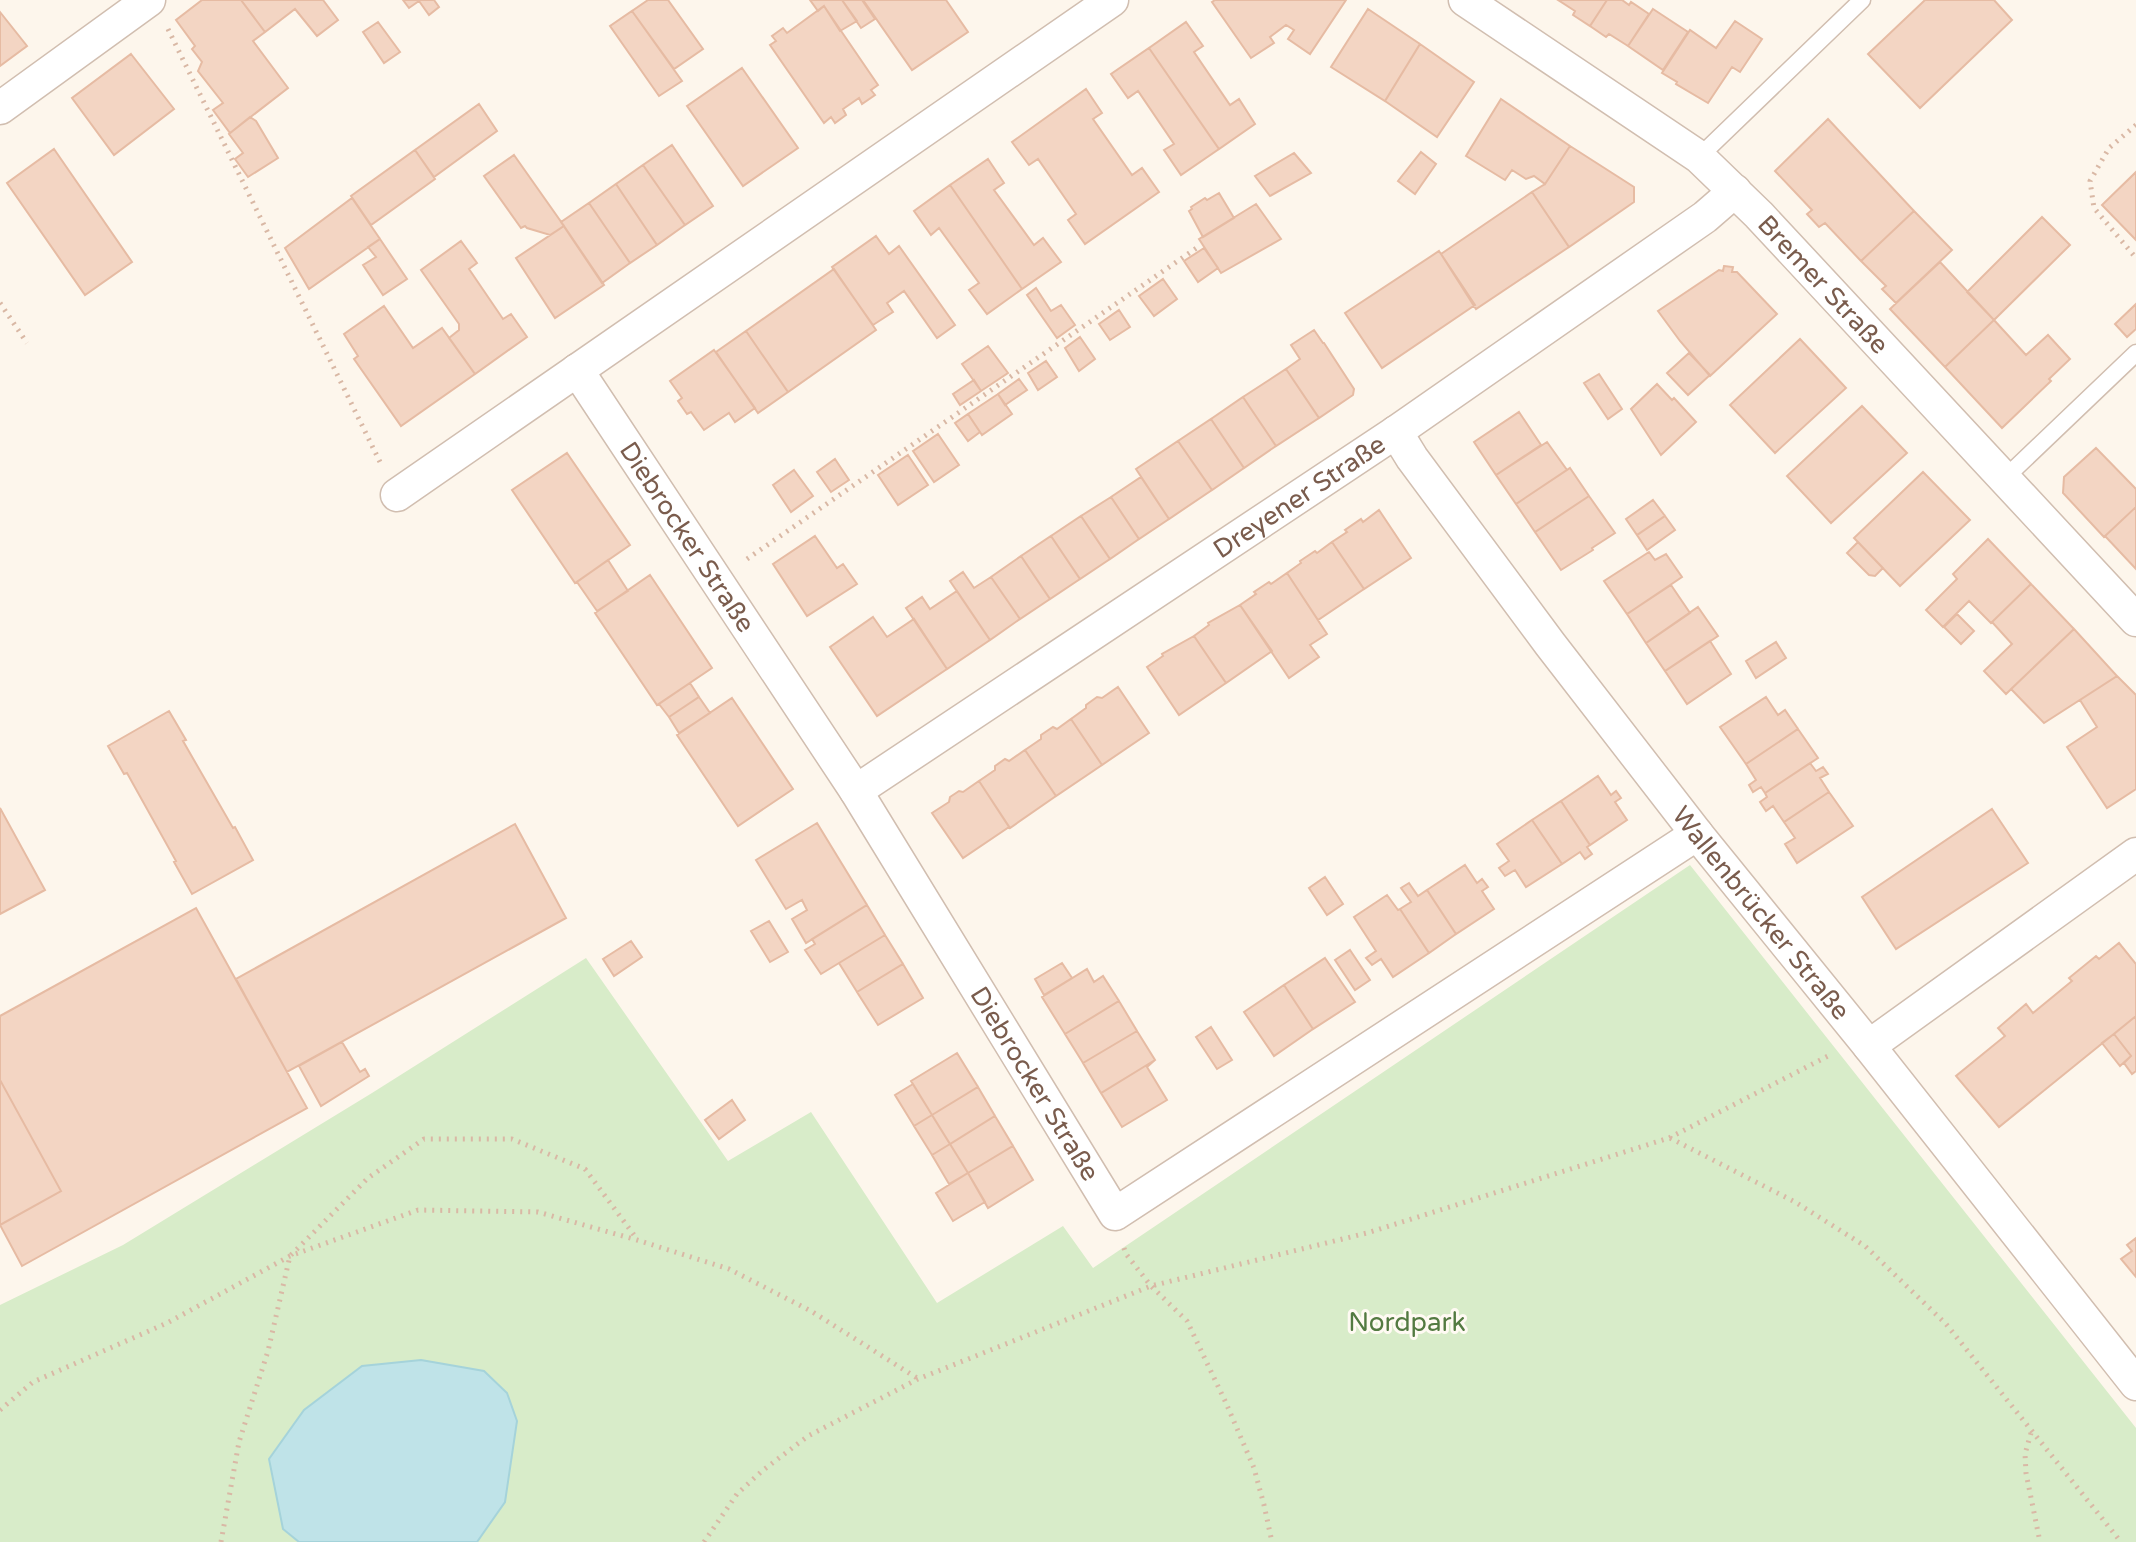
<svg xmlns="http://www.w3.org/2000/svg" width="2136" height="1542" font-family="'Varela Round',sans-serif">
	<rect width="100%" height="100%" fill="#fdf6ec"/>
	<path fill="#d8ecc9" d="M 1690,865 L 2136,1428 L 2136,1542 L 477,1542 L 505,1502 L 304,1410 L 269,1458 L 283,1529 L 299,1542 L 0,1542 L 0,1305 L 123,1245 L 372,1093 L 586,958 L 728,1161 L 811,1112 L 937,1303 L 1063,1226 L 1093,1268 Z"/>
	<path fill="#bfe3e8" stroke="#a5d3da" stroke-width="2" d="M 421,1360 L 484,1371 L 507,1393 L 517,1421 L 505,1502 L 477,1542 L 299,1542 L 283,1529 L 269,1459 L 304,1410 L 362,1366 Z"/>
	<path fill="#f3d5c3" stroke="#e6bba3" stroke-width="2" d="M 202,0 L 241,0 L 265,32 L 253,41 L 288,88 L 230,133 L 213,110 L 223,103 L 198,71 L 202,62 L 192,49 L 195,46 L 176,20 Z
		M 241,0 L 323,0 L 338,20 L 317,36 L 295,9 L 265,32 Z
		M 403,0 L 434,0 L 439,7 L 429,15 L 419,1 L 409,8 Z
		M 648,0 L 668,0 L 703,49 L 674,69 L 632,11 Z
		M 810,0 L 842,0 L 857,21 L 840,31 L 824,6 L 818,11 Z
		M 842,0 L 862,0 L 875,19 L 861,28 Z
		M 863,0 L 946,0 L 968,32 L 912,70 Z
		M 1215,0 L 1346,0 L 1310,54 L 1288,39 L 1294,30 L 1286,25 L 1270,37 L 1274,43 L 1251,58 L 1212,2 Z
		M 1558,0 L 1607,0 L 1590,26 L 1573,15 L 1575,11 Z
		M 1607,0 L 1622,0 L 1629,5 L 1631,2 L 1649,14 L 1628,46 L 1609,34 L 1606,37 L 1590,26 Z
		M 1925,0 L 1994,0 L 2012,20 L 1920,108 L 1868,54 Z
		M 824,6 L 878,85 L 871,90 L 875,95 L 862,104 L 859,98 L 843,109 L 846,115 L 835,123 L 831,117 L 824,123 L 770,45 L 776,41 L 772,36 L 783,28 L 787,33 Z
		M 1368,9 L 1420,44 L 1385,101 L 1331,67 Z
		M 1653,9 L 1688,32 L 1663,70 L 1628,46 Z
		M 632,11 L 682,81 L 659,96 L 610,26 Z
		M 0,12 L 27,46 L 0,66 Z
		M 1735,21 L 1762,39 L 1740,72 L 1732,67 L 1708,103 L 1676,84 L 1677,82 L 1662,73 L 1690,30 L 1716,48 Z
		M 378,22 L 400,52 L 384,63 L 363,32 Z
		M 1186,22 L 1203,46 L 1194,52 L 1230,105 L 1239,99 L 1255,124 L 1219,149 L 1149,48 Z
		M 1420,44 L 1474,82 L 1437,137 L 1385,101 Z
		M 1149,48 L 1219,149 L 1181,175 L 1164,150 L 1174,144 L 1138,91 L 1128,98 L 1111,74 Z
		M 131,54 L 174,109 L 114,155 L 72,98 Z
		M 742,68 L 798,148 L 743,186 L 687,106 Z
		M 1086,89 L 1102,113 L 1093,119 L 1132,175 L 1142,168 L 1159,192 L 1085,244 L 1068,220 L 1076,214 L 1038,159 L 1029,165 L 1012,142 Z
		M 1501,99 L 1570,146 L 1545,184 L 1534,176 L 1526,179 L 1512,170 L 1505,180 L 1466,156 Z
		M 479,104 L 497,131 L 434,177 L 415,150 Z
		M 250,117 L 256,121 L 278,158 L 248,177 L 235,159 L 243,153 L 229,134 Z
		M 1828,119 L 1914,211 L 1861,261 L 1825,223 L 1819,227 L 1807,214 L 1812,210 L 1775,171 Z
		M 672,145 L 713,206 L 685,225 L 643,165 Z
		M 1570,146 L 1634,187 L 1634,202 L 1569,247 L 1532,192 L 1545,184 Z
		M 54,149 L 132,262 L 85,295 L 7,183 Z
		M 415,150 L 435,179 L 371,225 L 351,196 Z
		M 1421,152 L 1436,164 L 1415,194 L 1398,181 Z
		M 1294,153 L 1311,173 L 1270,196 L 1255,176 Z
		M 514,155 L 564,226 L 550,235 L 527,228 L 525,226 L 521,228 L 484,176 Z
		M 988,159 L 1004,183 L 994,190 L 1034,245 L 1043,238 L 1061,262 L 1022,289 L 950,185 Z
		M 643,165 L 685,225 L 657,245 L 616,184 Z
		M 2136,172 L 2136,240 L 2102,205 Z
		M 616,184 L 657,245 L 630,263 L 589,203 Z
		M 950,185 L 1022,289 L 987,314 L 969,290 L 979,283 L 939,228 L 931,235 L 914,211 Z
		M 1532,192 L 1569,247 L 1476,309 L 1441,254 Z
		M 1219,193 L 1234,218 L 1203,237 L 1189,211 L 1192,209 L 1191,207 L 1205,198 L 1207,200 Z
		M 352,198 L 380,239 L 309,289 L 285,248 Z
		M 589,203 L 630,263 L 602,283 L 561,222 Z
		M 1256,204 L 1281,239 L 1221,273 L 1199,239 Z
		M 1914,211 L 1952,250 L 1896,303 L 1882,289 L 1886,286 L 1861,261 Z
		M 2042,217 L 2070,245 L 1994,320 L 1967,292 Z
		M 564,226 L 604,285 L 555,318 L 516,258 Z
		M 876,236 L 889,254 L 899,246 L 955,325 L 937,338 L 904,291 L 887,303 L 893,312 L 873,325 L 832,267 Z
		M 380,239 L 407,279 L 383,295 L 363,265 L 376,257 L 368,247 Z
		M 461,241 L 477,263 L 469,269 L 503,319 L 511,314 L 527,337 L 475,374 L 449,338 L 459,330 L 459,324 L 421,270 Z
		M 1204,248 L 1218,268 L 1198,282 L 1184,261 Z
		M 1439,251 L 1475,305 L 1382,368 L 1345,313 Z
		M 1940,262 L 1994,320 L 1945,367 L 1890,309 Z
		M 1724,266 L 1733,267 L 1732,272 L 1737,272 L 1777,314 L 1710,376 L 1680,341 L 1658,311 L 1719,270 L 1723,271 Z
		M 834,269 L 876,330 L 788,392 L 746,331 Z
		M 1163,279 L 1177,299 L 1154,316 L 1139,296 Z
		M 1036,288 L 1051,311 L 1061,305 L 1075,325 L 1057,338 L 1027,295 Z
		M 2136,304 L 2136,329 L 2127,337 L 2115,324 Z
		M 384,306 L 413,348 L 442,328 L 475,374 L 401,426 L 354,359 L 358,356 L 344,334 Z
		M 1119,310 L 1130,327 L 1110,340 L 1099,324 Z
		M 1994,320 L 2026,355 L 2048,335 L 2070,359 L 2049,379 L 2051,381 L 2002,428 L 1945,367 Z
		M 1314,330 L 1323,343 L 1324,343 L 1354,389 L 1353,395 L 1319,418 L 1286,369 L 1300,359 L 1291,345 Z
		M 746,331 L 788,392 L 758,413 L 716,352 Z
		M 1080,337 L 1095,359 L 1079,371 L 1065,348 Z
		M 1800,339 L 1846,388 L 1775,453 L 1730,405 Z
		M 988,346 L 1008,373 L 981,391 L 962,364 Z
		M 714,350 L 755,408 L 735,422 L 729,413 L 704,430 L 691,412 L 687,414 L 678,401 L 682,398 L 670,381 Z
		M 1689,353 L 1710,375 L 1688,395 L 1667,373 Z
		M 1046,361 L 1057,377 L 1038,390 L 1028,373 Z
		M 1286,369 L 1319,418 L 1276,446 L 1243,397 Z
		M 1599,374 L 1622,409 L 1608,419 L 1584,383 Z
		M 1019,379 L 1027,390 L 1005,405 L 998,394 Z
		M 974,380 L 981,391 L 960,405 L 953,394 Z
		M 1657,384 L 1672,400 L 1674,398 L 1696,422 L 1661,455 L 1631,409 Z
		M 998,394 L 1012,414 L 982,435 L 968,414 Z
		M 1243,397 L 1276,446 L 1244,468 L 1211,419 Z
		M 1862,406 L 1907,453 L 1831,523 L 1787,476 Z
		M 1519,412 L 1541,445 L 1496,475 L 1474,442 Z
		M 968,414 L 980,432 L 968,441 L 955,423 Z
		M 1211,419 L 1244,468 L 1212,490 L 1178,441 Z
		M 938,434 L 959,465 L 934,482 L 913,451 Z
		M 1178,441 L 1212,490 L 1169,519 L 1136,469 Z
		M 1547,442 L 1567,470 L 1516,504 L 1496,475 Z
		M 2096,448 L 2136,489 L 2136,507 L 2104,537 L 2063,493 L 2064,477 Z
		M 567,453 L 630,545 L 575,583 L 512,490 Z
		M 908,455 L 928,485 L 898,505 L 878,475 Z
		M 835,459 L 849,480 L 831,492 L 817,472 Z
		M 1570,468 L 1589,496 L 1535,532 L 1516,504 Z
		M 794,470 L 813,496 L 791,512 L 773,485 Z
		M 1923,472 L 1970,520 L 1900,586 L 1854,538 Z
		M 1141,477 L 1169,519 L 1139,539 L 1111,497 Z
		M 1589,496 L 1615,533 L 1592,548 L 1593,550 L 1561,570 L 1535,532 Z
		M 1111,497 L 1139,539 L 1110,559 L 1081,516 Z
		M 1653,500 L 1665,516 L 1637,535 L 1626,519 Z
		M 2136,507 L 2136,569 L 2105,536 Z
		M 1379,510 L 1411,558 L 1364,589 L 1332,542 L 1347,532 L 1345,530 L 1361,519 L 1363,522 Z
		M 1081,516 L 1110,559 L 1080,579 L 1051,536 Z
		M 1665,516 L 1675,530 L 1647,550 L 1637,535 Z
		M 815,536 L 837,568 L 843,564 L 857,584 L 807,616 L 773,564 Z
		M 1051,536 L 1080,579 L 1050,599 L 1021,556 Z
		M 1988,539 L 2031,584 L 1991,623 L 1969,601 L 1943,627 L 1926,610 L 1957,579 L 1953,574 Z
		M 1332,542 L 1364,589 L 1318,620 L 1287,573 L 1301,563 L 1300,561 L 1315,551 L 1317,553 Z
		M 1858,542 L 1883,568 L 1875,576 L 1869,575 L 1847,553 Z
		M 1649,552 L 1655,560 L 1666,554 L 1682,577 L 1627,614 L 1604,581 Z
		M 1021,556 L 1050,599 L 1020,619 L 991,577 Z
		M 608,560 L 628,591 L 597,611 L 577,582 Z
		M 963,572 L 974,588 L 991,577 L 1020,619 L 990,640 L 950,581 Z
		M 1287,573 L 1327,634 L 1310,645 L 1319,657 L 1289,678 L 1240,605 L 1256,594 L 1254,592 L 1269,582 L 1271,584 Z
		M 650,575 L 712,668 L 657,705 L 595,613 Z
		M 2031,584 L 2074,629 L 2006,694 L 1984,671 L 2012,644 L 1992,622 Z
		M 1671,585 L 1690,613 L 1646,643 L 1627,614 Z
		M 957,591 L 990,640 L 947,669 L 906,608 L 922,597 L 930,609 Z
		M 1240,605 L 1272,651 L 1226,683 L 1194,636 L 1209,625 L 1208,623 Z
		M 1698,607 L 1718,636 L 1665,671 L 1646,643 Z
		M 1957,614 L 1974,631 L 1961,644 L 1944,627 Z
		M 873,617 L 887,637 L 914,619 L 947,669 L 877,716 L 830,647 Z
		M 2074,629 L 2117,676 L 2044,723 L 2011,689 Z
		M 1194,636 L 1226,683 L 1179,715 L 1147,667 L 1163,656 L 1162,654 Z
		M 1710,641 L 1731,674 L 1687,704 L 1665,671 Z
		M 1776,642 L 1786,658 L 1756,678 L 1746,661 Z
		M 2117,676 L 2136,695 L 2136,789 L 2107,808 L 2067,747 L 2097,727 L 2080,700 Z
		M 690,683 L 699,697 L 669,717 L 659,704 Z
		M 1118,687 L 1149,733 L 1102,765 L 1071,719 L 1086,708 L 1086,705 L 1097,697 L 1102,698 Z
		M 699,697 L 710,713 L 679,733 L 669,717 Z
		M 1766,697 L 1778,715 L 1785,710 L 1798,729 L 1746,764 L 1720,727 Z
		M 732,698 L 793,789 L 738,826 L 677,735 Z
		M 169,711 L 186,740 L 183,741 L 233,828 L 235,827 L 253,860 L 192,894 L 174,862 L 176,861 L 127,773 L 124,774 L 108,746 Z
		M 1071,719 L 1102,765 L 1056,796 L 1025,750 L 1041,739 L 1041,735 L 1053,727 L 1057,729 Z
		M 1798,729 L 1818,758 L 1765,793 L 1761,787 L 1753,792 L 1749,785 L 1756,780 L 1746,764 Z
		M 1025,750 L 1056,796 L 1010,828 L 979,781 L 995,770 L 995,766 L 1005,759 L 1009,761 Z
		M 1810,763 L 1816,771 L 1823,767 L 1828,774 L 1820,778 L 1829,792 L 1784,822 L 1773,806 L 1766,811 L 1760,802 L 1767,797 L 1765,793 Z
		M 1598,776 L 1611,795 L 1616,791 L 1621,798 L 1615,802 L 1627,820 L 1590,845 L 1561,801 Z
		M 979,781 L 1009,827 L 963,858 L 932,813 L 949,802 L 950,797 L 959,791 L 963,792 Z
		M 1829,792 L 1853,826 L 1797,863 L 1785,844 L 1795,838 L 1784,822 Z
		M 1561,801 L 1590,845 L 1587,847 L 1592,854 L 1585,859 L 1580,852 L 1562,864 L 1532,820 Z
		M 0,808 L 45,890 L 0,914 Z
		M 1992,809 L 2028,863 L 1896,949 L 1862,897 Z
		M 1532,820 L 1562,864 L 1526,887 L 1515,870 L 1505,876 L 1499,868 L 1509,861 L 1497,844 Z
		M 817,823 L 867,905 L 806,943 L 792,919 L 807,910 L 802,900 L 786,909 L 756,860 Z
		M 515,824 L 566,918 L 287,1072 L 236,979 Z
		M 1465,865 L 1477,883 L 1482,879 L 1488,887 L 1482,891 L 1494,909 L 1456,934 L 1427,890 Z
		M 1325,877 L 1343,904 L 1327,915 L 1309,888 Z
		M 1409,883 L 1418,896 L 1427,890 L 1456,934 L 1429,953 L 1400,909 L 1411,902 L 1401,888 Z
		M 1387,895 L 1398,910 L 1400,909 L 1429,953 L 1393,977 L 1381,959 L 1372,965 L 1366,958 L 1376,951 L 1354,917 Z
		M 867,905 L 885,935 L 821,974 L 805,950 L 815,944 L 812,939 Z
		M 196,908 L 307,1108 L 22,1266 L 0,1225 L 61,1191 L 0,1080 L 0,1016 Z
		M 769,921 L 788,952 L 770,962 L 751,931 Z
		M 885,935 L 903,964 L 857,992 L 839,963 Z
		M 631,941 L 642,957 L 614,976 L 603,959 Z
		M 2119,943 L 2136,964 L 2136,1016 L 1999,1127 L 1956,1076 L 2005,1036 L 1998,1028 L 2026,1004 L 2033,1013 L 2072,981 L 2069,978 L 2096,956 L 2099,959 Z
		M 1350,950 L 1370,980 L 1355,990 L 1335,960 Z
		M 1325,958 L 1355,1002 L 1313,1029 L 1284,985 Z
		M 1062,963 L 1072,978 L 1044,995 L 1035,979 Z
		M 903,964 L 923,998 L 878,1025 L 857,992 Z
		M 1087,969 L 1094,982 L 1103,976 L 1119,1001 L 1065,1034 L 1042,997 Z
		M 1284,985 L 1313,1029 L 1274,1056 L 1244,1012 Z
		M 1119,1001 L 1137,1031 L 1083,1063 L 1065,1034 Z
		M 2136,1016 L 2136,1071 L 2132,1074 L 2124,1063 L 2131,1056 L 2114,1034 Z
		M 1211,1027 L 1232,1060 L 1217,1069 L 1196,1037 Z
		M 1137,1031 L 1155,1060 L 1101,1093 L 1083,1063 Z
		M 2114,1034 L 2131,1056 L 2120,1066 L 2102,1043 Z
		M 342,1042 L 360,1072 L 365,1069 L 369,1076 L 321,1106 L 299,1066 Z
		M 957,1053 L 978,1087 L 932,1115 L 911,1081 Z
		M 1155,1060 L 1147,1067 L 1167,1100 L 1122,1127 L 1101,1093 Z
		M 0,1080 L 61,1191 L 0,1225 Z
		M 913,1084 L 932,1115 L 914,1126 L 895,1095 Z
		M 978,1087 L 995,1116 L 950,1144 L 932,1115 Z
		M 732,1100 L 745,1120 L 719,1139 L 705,1120 Z
		M 932,1115 L 950,1144 L 932,1155 L 914,1126 Z
		M 995,1116 L 1013,1146 L 968,1173 L 950,1144 Z
		M 950,1144 L 968,1173 L 949,1184 L 932,1155 Z
		M 1013,1146 L 1033,1180 L 988,1208 L 968,1173 Z
		M 968,1173 L 985,1202 L 953,1221 L 936,1193 Z
		M 2136,1238 L 2136,1277 L 2121,1259 L 2132,1251 L 2127,1245 Z"/>
	<g fill="none" stroke-linecap="round" stroke-linejoin="round">
		<g stroke="#d1beb0" stroke-width="19">
			<path id="service" d="M 1699,157 L 1862,0
				M 2004,479 L 2136,353"/>
		</g>
		<g stroke="#d1beb0" stroke-width="35">
			<g id="minor">
				<path id="s1" d="M 1465,0 L 1699,157 L 1759,215 L 2136,620"/>
				<path d="M 0,108 L 149,0"/>
				<path id="s2" d="M 577,370 L 856,791 L 1115,1214 L 1697,834"/>
				<path id="s3" d="M 1396,432 L 1412,458 L 1550,644 L 1697,834 L 1869,1046 L 2136,1384"/>
				<path d="M 397,495 L 1112,0"/>
				<path id="s4" d="M 856,791 L 1396,432 L 1705,217 L 1735,191"/>
				<path d="M 1869,1046 L 2136,854"/>
			</g>
		</g>
		<path stroke="#d9b8a5" stroke-width="5" stroke-dasharray="2 6" stroke-linecap="butt" d="M 168,29 L 380,462
			M 2136,125 L 2109,148 L 2090,181 L 2094,208 L 2136,258
			M 0,303 L 27,343
			M 747,559 L 1198,247
			M 1670,1138 L 1795,1202 L 1865,1246 L 1946,1324 L 2121,1542
			M 1124,1248 L 1126,1254 L 1151,1286 L 1187,1321 L 1226,1403 L 1254,1468 L 1264,1505 L 1272,1542
			M 0,1410 L 33,1382 L 167,1323 L 290,1256 L 418,1210 L 538,1212 L 637,1240 L 729,1269 L 811,1311 L 917,1378
			M 2031,1433 L 2025,1454 L 2026,1473 L 2040,1542
			M 221,1542 L 239,1442 L 268,1351 L 290,1256 L 368,1178 L 424,1139 L 512,1139 L 585,1169 L 637,1239
			M 704,1542 L 737,1494 L 762,1471 L 808,1436 L 918,1379 L 1151,1286 L 1367,1233 L 1669,1138 L 1830,1055"/>
		<use href="#service" stroke="#fff" stroke-width="16"/>
		<use href="#minor" stroke="#fff" stroke-width="32"/>
	</g>
	<g text-anchor="middle" dominant-baseline="central" stroke-width="6" stroke-linejoin="round" paint-order="stroke">
		<g font-size="26" fill="#7a5c4d" stroke="#fffaf3">
			<text stroke="none"><textPath href="#s1" startOffset="460">Bremer Straße</textPath></text>
			<text stroke="none"><textPath href="#s4" startOffset="532">Dreyener Straße</textPath></text>
			<text stroke="none"><textPath href="#s2" startOffset="200">Diebrocker Straße</textPath></text>
			<text stroke="none"><textPath href="#s3" startOffset="604">Wallenbrücker Straße</textPath></text>
			<text stroke="none"><textPath href="#s2" startOffset="848">Diebrocker Straße</textPath></text>
		</g>
		<g font-size="26" fill="#537a41" stroke="#fffaf3">
			<text x="1407" y="1322">Nordpark</text>
		</g>
	</g>
</svg>
